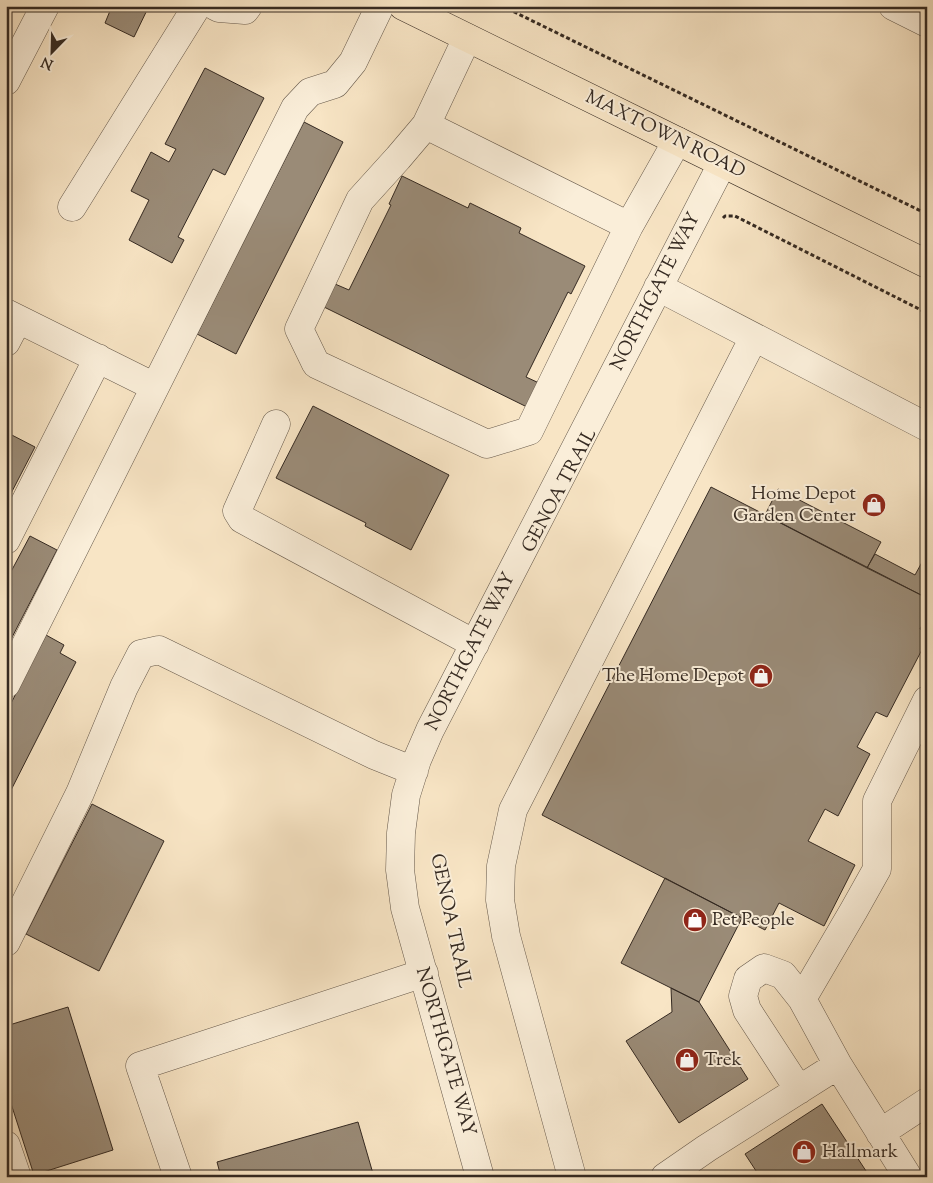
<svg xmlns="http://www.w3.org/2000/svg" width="933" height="1183" font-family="'Sorts Mill Goudy',serif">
	<rect width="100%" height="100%" fill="#f8e5c5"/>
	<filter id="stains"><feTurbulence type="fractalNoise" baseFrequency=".004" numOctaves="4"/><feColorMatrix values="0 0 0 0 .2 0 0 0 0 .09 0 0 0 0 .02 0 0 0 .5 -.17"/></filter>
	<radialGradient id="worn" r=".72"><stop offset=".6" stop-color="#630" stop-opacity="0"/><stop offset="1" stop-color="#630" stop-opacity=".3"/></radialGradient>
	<path fill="#9a8b77" stroke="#352a22" d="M 112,6 L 149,6 L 134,37 L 105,23 Z
		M 205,68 L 264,98 L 225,175 L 213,169 L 178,237 L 184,240 L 172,263 L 129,240 L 149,200 L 131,191 L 151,152 L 169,162 L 176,149 L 165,144 Z
		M 304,122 L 343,142 L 236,354 L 197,334 Z
		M 402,176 L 468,208 L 470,203 L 521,228 L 519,233 L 585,266 L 571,294 L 568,292 L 526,377 L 539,383 L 527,407 L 324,307 L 335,284 L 349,290 L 391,205 L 389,204 Z
		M 313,406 L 449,475 L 411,550 L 365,526 L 366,523 L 276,478 Z
		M 6,432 L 35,447 L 6,503 Z
		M 711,487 L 927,598 L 927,616 L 920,629 L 927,632 L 927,640 L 887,717 L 876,712 L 857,747 L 870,754 L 838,816 L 825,809 L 808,841 L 855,865 L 824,926 L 779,903 L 765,930 L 542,815 Z
		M 778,489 L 881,542 L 867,568 L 765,515 Z
		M 30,536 L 57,550 L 6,649 L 6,581 Z
		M 927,553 L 927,598 L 867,568 L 875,554 L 915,575 Z
		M 46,635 L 64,645 L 60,653 L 76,662 L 6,800 L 6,713 Z
		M 92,804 L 164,841 L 99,971 L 26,934 Z
		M 665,878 L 742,918 L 699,1002 L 621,963 Z
		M 671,988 L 699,1002 L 748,1079 L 679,1123 L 626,1041 L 672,1012 Z
		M 68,1007 L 113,1150 L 34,1175 L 6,1088 L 6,1026 Z
		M 822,1104 L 870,1177 L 760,1177 L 745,1154 Z
		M 358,1122 L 374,1177 L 221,1177 L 217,1162 Z"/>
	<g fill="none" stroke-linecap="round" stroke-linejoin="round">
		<g stroke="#66594b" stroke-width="29">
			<path id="minor" d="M 215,6 L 219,8 L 245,10 L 248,6
				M 893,6 L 927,23
				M 467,38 L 426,125 L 629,226 L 677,141
				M 6,81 L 45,6
				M 426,125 L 398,158 L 360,200 L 299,329 L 316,364 L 487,444 L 529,431 L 629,226
				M 72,207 L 197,6
				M 658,287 L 927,427
				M 6,313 L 155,387
				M 6,342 L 18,319
				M 276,424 L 237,511 L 242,519 L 475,644
				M 6,540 L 98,358
				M 6,684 L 295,108 L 310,92 L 335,84 L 353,62 L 380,6
				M 6,942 L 80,793 L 124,687 L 141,654 L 159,650 L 374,755 L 414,771
				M 799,1090 L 747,1010 L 743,996 L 748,979 L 764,968 L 783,975 L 802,999
				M 880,1133 L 927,1102
				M 6,1145 L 17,1177
				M 178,1177 L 140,1066 L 424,973
				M 480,1177 L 405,908 L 400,870 L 401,833 L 406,795 L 417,760 L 430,730 L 722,164
				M 572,1177 L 506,936 L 500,900 L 501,866 L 513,810 L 754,337
				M 665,1177 L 707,1148 L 838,1065
				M 908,1177 L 838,1065 L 802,999 L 854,910 L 877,869 L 877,801 L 927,700"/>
		</g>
		<g stroke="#352a22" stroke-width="29">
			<path id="major" d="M 403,6 L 927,264"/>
		</g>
		<path stroke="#352a22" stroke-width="3" stroke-dasharray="4 2.5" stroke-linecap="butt" d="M 502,6 L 927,214
			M 723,218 L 725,216 L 735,216 L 927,313"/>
		<use href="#minor" stroke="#faeed9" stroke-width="28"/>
		<use href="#major" stroke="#f8e5c5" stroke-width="28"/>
	</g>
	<defs>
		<g id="shop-disc" transform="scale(1.25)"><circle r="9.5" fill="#8f2418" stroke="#faeed9"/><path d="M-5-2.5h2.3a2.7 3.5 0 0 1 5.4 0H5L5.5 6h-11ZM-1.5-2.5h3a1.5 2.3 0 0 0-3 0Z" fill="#fff"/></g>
	</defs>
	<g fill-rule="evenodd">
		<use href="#shop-disc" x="874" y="505"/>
		<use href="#shop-disc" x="761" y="676"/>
		<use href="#shop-disc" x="695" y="920"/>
		<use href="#shop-disc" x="687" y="1060"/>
		<use href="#shop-disc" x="804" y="1152"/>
	</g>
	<g text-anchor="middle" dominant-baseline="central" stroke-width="4" stroke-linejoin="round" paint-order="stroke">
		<g font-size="19" fill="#352a22" stroke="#faeed9">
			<text transform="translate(665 135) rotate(26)">MAXTOWN ROAD</text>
			<text transform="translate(656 292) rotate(-63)">NORTHGATE WAY</text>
			<text transform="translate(560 491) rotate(-62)">GENOA TRAIL</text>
			<text transform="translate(471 652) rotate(-63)">NORTHGATE WAY</text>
			<text transform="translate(450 921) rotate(78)">GENOA TRAIL</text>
			<text transform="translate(445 1052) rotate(74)">NORTHGATE WAY</text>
		</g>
		<g font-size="19" fill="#352a22" stroke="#faeed9" text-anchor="start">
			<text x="856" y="494" text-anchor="end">Home Depot<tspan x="856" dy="22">Garden Center</tspan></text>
			<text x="744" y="676" text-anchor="end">The Home Depot</text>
			<text x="712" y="920">Pet People</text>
			<text x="704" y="1060">Trek</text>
			<text x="822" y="1152">Hallmark</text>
		</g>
	</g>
	<rect width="933" height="1183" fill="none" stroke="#f8e5c5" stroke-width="25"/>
	<rect x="8" y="8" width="918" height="1168" fill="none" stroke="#352a22" stroke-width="2.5"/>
	<rect x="12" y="12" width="908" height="1158" fill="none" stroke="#352a22"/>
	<g transform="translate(52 52) rotate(203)" stroke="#faeed9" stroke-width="4" paint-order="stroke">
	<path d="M0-4L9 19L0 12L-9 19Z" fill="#352a22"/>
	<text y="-8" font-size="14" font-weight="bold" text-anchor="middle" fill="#352a22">N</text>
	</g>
	<rect width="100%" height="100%" filter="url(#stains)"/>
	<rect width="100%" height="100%" fill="url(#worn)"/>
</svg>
